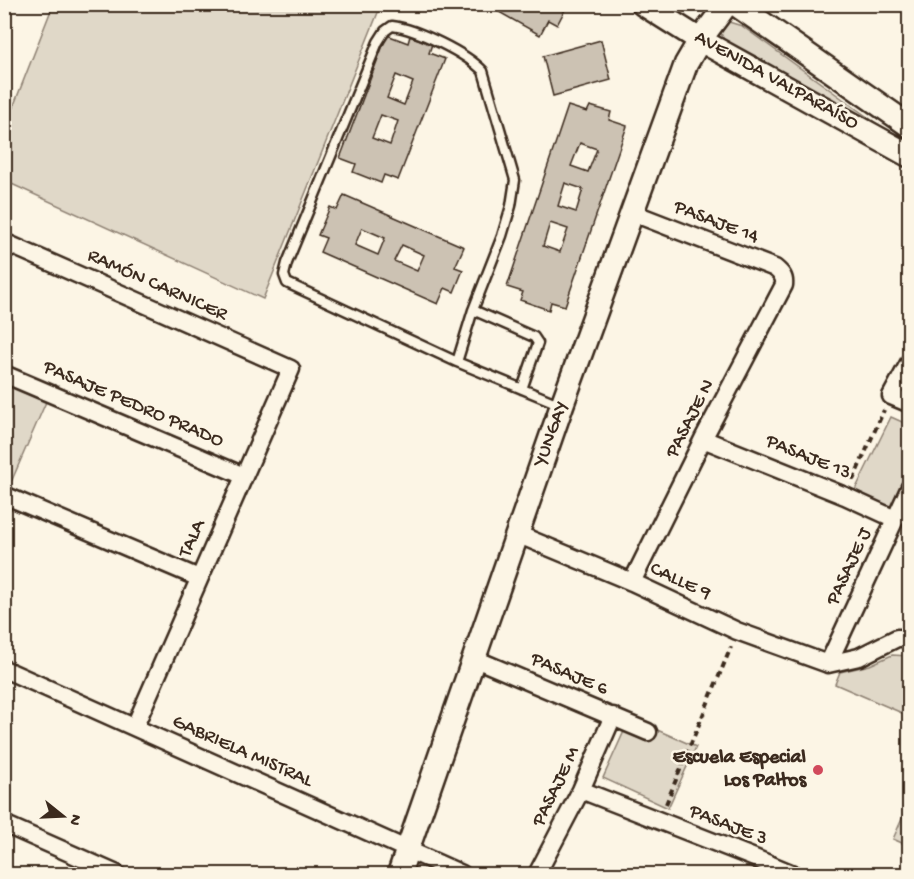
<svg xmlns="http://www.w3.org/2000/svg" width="914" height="879" font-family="'Gochi Hand',sans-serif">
	<rect width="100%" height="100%" fill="#fcf5e5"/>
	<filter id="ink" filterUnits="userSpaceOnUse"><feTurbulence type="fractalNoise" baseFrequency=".0167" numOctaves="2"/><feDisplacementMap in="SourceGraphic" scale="12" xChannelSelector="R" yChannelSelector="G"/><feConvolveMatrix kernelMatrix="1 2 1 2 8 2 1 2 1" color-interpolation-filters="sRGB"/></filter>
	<g filter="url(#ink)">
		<path fill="#e0d8c8" stroke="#8e8173" stroke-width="1.5" d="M 53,5 L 381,5 L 263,299 L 5,181 L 5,128 Z
			M 729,22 L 742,26 L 909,147 L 726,45 L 721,33 Z
			M 5,384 L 46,402 L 12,480 L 5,476 Z
			M 891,417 L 909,425 L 909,468 L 890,510 L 853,494 Z
			M 892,655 L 909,656 L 909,716 L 835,684 L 840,672 L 870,665 Z
			M 630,718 L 696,747 L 668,808 L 603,778 Z
			M 909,803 L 909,846 L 893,839 Z"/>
		<path fill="#ccc2b3" stroke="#3b2a1e" stroke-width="1.5" fill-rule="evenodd" d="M 485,4 L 568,4 L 557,25 L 548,20 L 540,35 Z
			M 387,35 L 408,43 L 410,36 L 432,44 L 429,53 L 445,59 L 398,180 L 384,175 L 381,183 L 353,172 L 356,164 L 340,158 ZM 396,75 L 413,82 L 404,105 L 387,98 ZM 381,115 L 398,121 L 390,145 L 372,138 Z
			M 601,40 L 611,80 L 553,96 L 543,56 Z
			M 568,106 L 587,112 L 590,106 L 611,112 L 609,120 L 627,126 L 565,306 L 551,302 L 549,310 L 520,300 L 523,292 L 507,287 ZM 580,143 L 597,149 L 588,172 L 571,166 ZM 565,183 L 583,189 L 576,212 L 558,206 ZM 550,223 L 568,229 L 560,252 L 543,246 Z
			M 344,195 L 464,247 L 455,267 L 463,270 L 454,292 L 445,288 L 438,304 L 320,252 L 326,238 L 318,235 L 330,207 L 337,210 ZM 362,228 L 385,238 L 378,255 L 355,245 ZM 402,245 L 424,255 L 417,271 L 394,261 Z"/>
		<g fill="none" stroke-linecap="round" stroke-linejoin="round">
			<g stroke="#3b2a1e" stroke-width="13">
				<path id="lane" d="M 473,310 L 534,337 L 538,343 L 522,389
					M 457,362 L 473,310 L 502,236 L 511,206 L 515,180 L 483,71 C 466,53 417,29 392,26 L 385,31 L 378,42 L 287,263 L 284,275 L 287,283 L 457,362 L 561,405"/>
			</g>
			<g stroke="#3b2a1e" stroke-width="21">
				<path id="street" d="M 4,242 L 291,369 L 135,726
					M 910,361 L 891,396 L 910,404
					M 4,374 L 244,476
					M 703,439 L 845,496 L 895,519
					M 4,495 L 199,578
					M 517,534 L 632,582 L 737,631 L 828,664
					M 632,582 L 703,439 L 784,285 C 785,277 781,273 775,268 L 633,213
					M 473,658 L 648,732
					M 828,664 L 910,487
					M 828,664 L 859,657 L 897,638 L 910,638
					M 4,669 L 462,874
					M 581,790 L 752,857 L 793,874
					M 4,824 L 117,874
					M 537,874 L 581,790 L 613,716"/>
			</g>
			<g stroke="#3b2a1e" stroke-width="27">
				<path id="secondary" d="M 643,4 L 700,40 L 910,156
					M 735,4 L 910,126
					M 399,874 L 562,405 L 686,64 L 700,40 L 727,4"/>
			</g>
			<path stroke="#3b2a1e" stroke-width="4" stroke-dasharray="6 4.5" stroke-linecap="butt" d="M 853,480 L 884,410
				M 666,804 L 731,647"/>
			<use href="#lane" stroke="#fcf5e5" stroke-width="8"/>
			<use href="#street" stroke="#fcf5e5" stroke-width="16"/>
			<use href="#secondary" stroke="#fcf5e5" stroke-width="22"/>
		</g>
	</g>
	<circle fill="#d1495b" stroke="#fcf5e5" stroke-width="2" cx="818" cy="770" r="6"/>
	<g text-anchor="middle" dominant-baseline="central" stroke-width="5" stroke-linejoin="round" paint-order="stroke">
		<g font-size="20" fill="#3b2a1e" stroke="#fcf5e5">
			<text transform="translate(776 81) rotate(29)">AVENIDA VALPARAÍSO</text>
			<text transform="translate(716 223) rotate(21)">PASAJE 14</text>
			<text transform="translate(157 286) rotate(24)">RAMÓN CARNICER</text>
			<text transform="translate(133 405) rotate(23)">PASAJE PEDRO PRADO</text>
			<text transform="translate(691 419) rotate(-63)">PASAJE N</text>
			<text transform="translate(552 434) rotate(-70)">YUNGAY</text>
			<text transform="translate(808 458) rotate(22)">PASAJE 13</text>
			<text transform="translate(193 539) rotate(-66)">TALA</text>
			<text transform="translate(850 567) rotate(-65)">PASAJE J</text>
			<text transform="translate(680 582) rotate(25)">CALLE 9</text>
			<text transform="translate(569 675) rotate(23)">PASAJE 6</text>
			<text transform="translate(242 752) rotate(24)">GABRIELA MISTRAL</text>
			<text transform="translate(557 787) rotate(-64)">PASAJE M</text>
			<text transform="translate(728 826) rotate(21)">PASAJE 3</text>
		</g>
		<g font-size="20" font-weight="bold" fill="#3b2a1e" stroke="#fcf5e5" text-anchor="end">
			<text x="806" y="758">Escuela Especial<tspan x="806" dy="23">Los Paltos</tspan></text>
		</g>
	</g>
	<rect width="914" height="879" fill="none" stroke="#fcf5e5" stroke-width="24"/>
	<rect x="12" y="12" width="890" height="855" fill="none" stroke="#3b2a1e" stroke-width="2" filter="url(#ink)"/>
	<g transform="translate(63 816) rotate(108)" stroke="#fcf5e5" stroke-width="4.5" paint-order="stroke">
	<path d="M0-4.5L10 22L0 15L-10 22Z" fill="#3b2a1e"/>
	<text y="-9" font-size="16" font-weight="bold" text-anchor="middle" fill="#3b2a1e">N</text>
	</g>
</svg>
